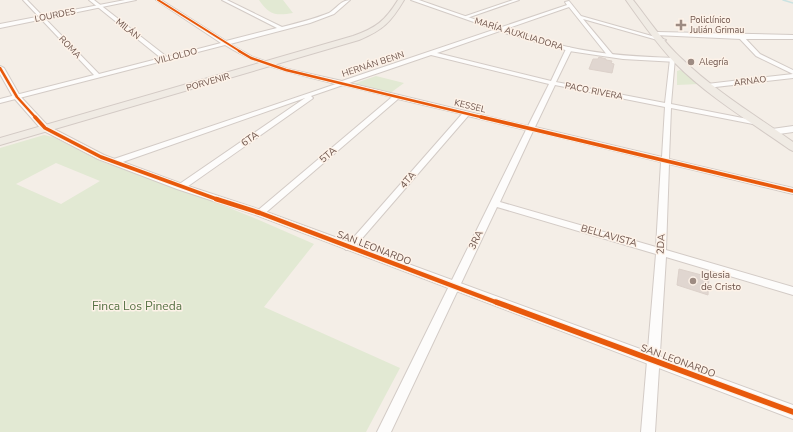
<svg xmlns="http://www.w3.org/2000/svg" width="793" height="432" font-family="'Nunito Sans',sans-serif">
	<rect width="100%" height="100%" fill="#f4eee7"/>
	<path fill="#e2e9d3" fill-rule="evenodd" d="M 259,0 L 283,0 L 293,13 C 276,16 269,15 259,0 Z
		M 680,70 L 683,71 L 699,84 L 677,85 L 677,71 Z
		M 376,76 L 404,83 L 389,94 L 353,84 Z
		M 44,135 L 53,137 L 105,163 L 180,188 L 259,220 L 314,244 L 264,307 L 400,368 L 366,432 L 0,432 L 0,148 ZM 56,163 L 100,181 L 61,204 L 16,184 Z"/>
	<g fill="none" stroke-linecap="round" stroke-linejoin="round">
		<path stroke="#cbe3e2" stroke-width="1.5" d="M 783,0 L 793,3"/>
	</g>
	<path fill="#e0d6d0" stroke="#dcd1ca" d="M 599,57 L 606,59 L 606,60 L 612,61 L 611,63 L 614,64 L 612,73 L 589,69 L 593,59 L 598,59 Z
		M 679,269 L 709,277 L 708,295 L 677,285 Z"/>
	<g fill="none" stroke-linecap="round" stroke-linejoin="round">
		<g stroke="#d3cbc6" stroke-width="2">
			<path id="minor" d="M 23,0 L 27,0 L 99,74 L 161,58 L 89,0 L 94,0 L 167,57 L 221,43 L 156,0 L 161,0 L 226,41 L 277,28 L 222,0 L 227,0 L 282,27 C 298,23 314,19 329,13 C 336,9 341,0 350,0 L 334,14 L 310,23 L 230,44 L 253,57 L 288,69 L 342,81 L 567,5 L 565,2 L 569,1 L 581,16 L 666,40 L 661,41 L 583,19 L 613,55 L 608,56 L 569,7 L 437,53 L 551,81 L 566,49 L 569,47 L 572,49 L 556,82 L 665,103 L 670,59 L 675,58 L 671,104 L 758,121 L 761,123 L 758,125 L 671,108 L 669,159 L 793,188 L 793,194 L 669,164 L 666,250 L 793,287 L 793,295 L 666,257 L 655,432 L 641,432 L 656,254 L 497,207 L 391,432 L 377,432 L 526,130 L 468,116 L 352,250 L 346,250 L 344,248 L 346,246 L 462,114 L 398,99 L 263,215 L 257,215 L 256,213 L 257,211 L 392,97 L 343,85 L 311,96 L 313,98 L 312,99 L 184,189 L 178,189 L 177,187 L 178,185 L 305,98 L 117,164 L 114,164 L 110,162 L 111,160 L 336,84 C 297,74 259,67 225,45 L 0,103 L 0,99 L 94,75 ZM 431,55 L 549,84 L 528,126 L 349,83 ZM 555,85 L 665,107 L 662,157 L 535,127 ZM 533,131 L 661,162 L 656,247 L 500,202 Z
				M 513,0 L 519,0 L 467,18 L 463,17 Z
				M 739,36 L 743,36 L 760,54 L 793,70 L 793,74 L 756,56 L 739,38 Z
				M 793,74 L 793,78 L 707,88 L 704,86 L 707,84 Z"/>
		</g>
		<g stroke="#d3cbc6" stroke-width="2">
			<path id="tertiary" d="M 125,0 L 136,0 L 0,28 L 0,24 Z
				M 411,0 L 419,0 C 468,17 517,35 568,47 C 603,55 641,57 677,58 L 680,60 L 677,62 L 623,59 L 569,51 L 508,34 Z
				M 657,32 L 793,35 L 793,39 L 741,39 L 655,35 L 655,33 Z
				M 0,66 L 4,68 L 20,96 L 48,126 L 104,155 L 185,185 L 264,211 L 793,405 L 793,419 L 256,215 L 177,189 L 98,159 L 42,130 L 13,97 L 0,74 Z
				M 793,126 L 793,132 L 772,135 L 768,132 L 772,129 Z"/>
		</g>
		<g stroke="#d3cac5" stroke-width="2">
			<path id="primary" d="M 398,0 L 404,0 C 391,22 383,30 359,40 L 0,145 L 0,138 L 353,36 C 376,28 385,21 398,0 Z
				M 626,0 L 633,0 C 648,19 663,42 682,59 C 715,91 755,115 793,142 L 793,151 L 789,149 C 752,123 706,95 675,63 C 658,45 640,20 626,0 Z"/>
		</g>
		<use href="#minor" fill="#fdfcfb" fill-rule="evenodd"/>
		<use href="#tertiary" fill="#fdfcfb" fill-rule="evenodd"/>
		<use href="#primary" fill="#f0ebe4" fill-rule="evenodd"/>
		<g stroke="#fdf2e8" stroke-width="3.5">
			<path id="cycleway-far4" d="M 158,0 L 241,52"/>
		</g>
		<g stroke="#fdf2e8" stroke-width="4">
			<path id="cycleway-far3" d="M 239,51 L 251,58 L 286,70 L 485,118
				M 0,68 L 17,97 L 36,118"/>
		</g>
		<g stroke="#fdf2e8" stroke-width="5.5">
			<path id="cycleway-far2" d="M 35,117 L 45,128 L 101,157 L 219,200
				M 481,117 L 793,191"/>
		</g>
		<g stroke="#fdf2e8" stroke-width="7">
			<path id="cycleway-far1" d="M 216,199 L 260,213 L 498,303"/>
		</g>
		<g stroke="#fdf2e8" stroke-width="8">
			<path id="cycleway" d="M 496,302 L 793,412"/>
		</g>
		<use href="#cycleway-far4" stroke="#e8590c" stroke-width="2"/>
		<use href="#cycleway-far3" stroke="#e8590c" stroke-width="2.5"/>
		<use href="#cycleway-far2" stroke="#e8590c" stroke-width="3.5"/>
		<use href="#cycleway-far1" stroke="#e8590c" stroke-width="4.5"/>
		<use href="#cycleway" stroke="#e8590c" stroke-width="5.5"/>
	</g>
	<g fill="#9d8b82" stroke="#fdf2e8" stroke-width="1.5">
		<path d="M679 19h4v4h4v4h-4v4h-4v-4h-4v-4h4z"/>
		<circle cx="691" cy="62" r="4"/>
		<circle cx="693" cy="281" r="4"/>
	</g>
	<g text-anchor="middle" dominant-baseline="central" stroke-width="3" stroke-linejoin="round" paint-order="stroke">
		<g font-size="9" fill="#6e554c" stroke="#fdf2e8">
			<text transform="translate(55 15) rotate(-11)">LOURDES</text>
			<text transform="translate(128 29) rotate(38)">MILÁN</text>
			<text transform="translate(519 34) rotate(17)">MARÍA AUXILIADORA</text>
			<text transform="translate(70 47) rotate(46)">ROMA</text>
			<text transform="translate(176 56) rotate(-14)">VILLOLDO</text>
			<text transform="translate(373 64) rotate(-18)">HERNÁN BENN</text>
			<text transform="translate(750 81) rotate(-7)">ARNAO</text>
			<text transform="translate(208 82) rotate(-16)">PORVENIR</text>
			<text transform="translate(594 91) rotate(11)">PACO RIVERA</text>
			<text transform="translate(470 106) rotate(13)">KESSEL</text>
		</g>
		<g font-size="9" fill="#6e554c" stroke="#fdf2e8" text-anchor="start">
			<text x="690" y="20">Policlínico<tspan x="690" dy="10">Julián Grimau</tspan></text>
			<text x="699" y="62">Alegría</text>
		</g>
		<g font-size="10" fill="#6e554c" stroke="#fdf2e8">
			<text transform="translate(250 139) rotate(-34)">6TA</text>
			<text transform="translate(328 155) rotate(-41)">5TA</text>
			<text transform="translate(408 180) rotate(-49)">4TA</text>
			<text transform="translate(609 236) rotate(16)">BELLAVISTA</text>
			<text transform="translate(476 240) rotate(-63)">3RA</text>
			<text transform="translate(661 244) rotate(-87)">2DA</text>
			<text transform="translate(374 248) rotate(21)">SAN LEONARDO</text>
			<text transform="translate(678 361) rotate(20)">SAN LEONARDO</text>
		</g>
		<g font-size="10" fill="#6e554c" stroke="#fdf2e8" text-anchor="start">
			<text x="701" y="275">Iglesia<tspan x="701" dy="12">de Cristo</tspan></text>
		</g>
		<g font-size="12" fill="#577345" stroke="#fdf2e8">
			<text x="137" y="306">Finca Los Pineda</text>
		</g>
	</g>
</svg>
